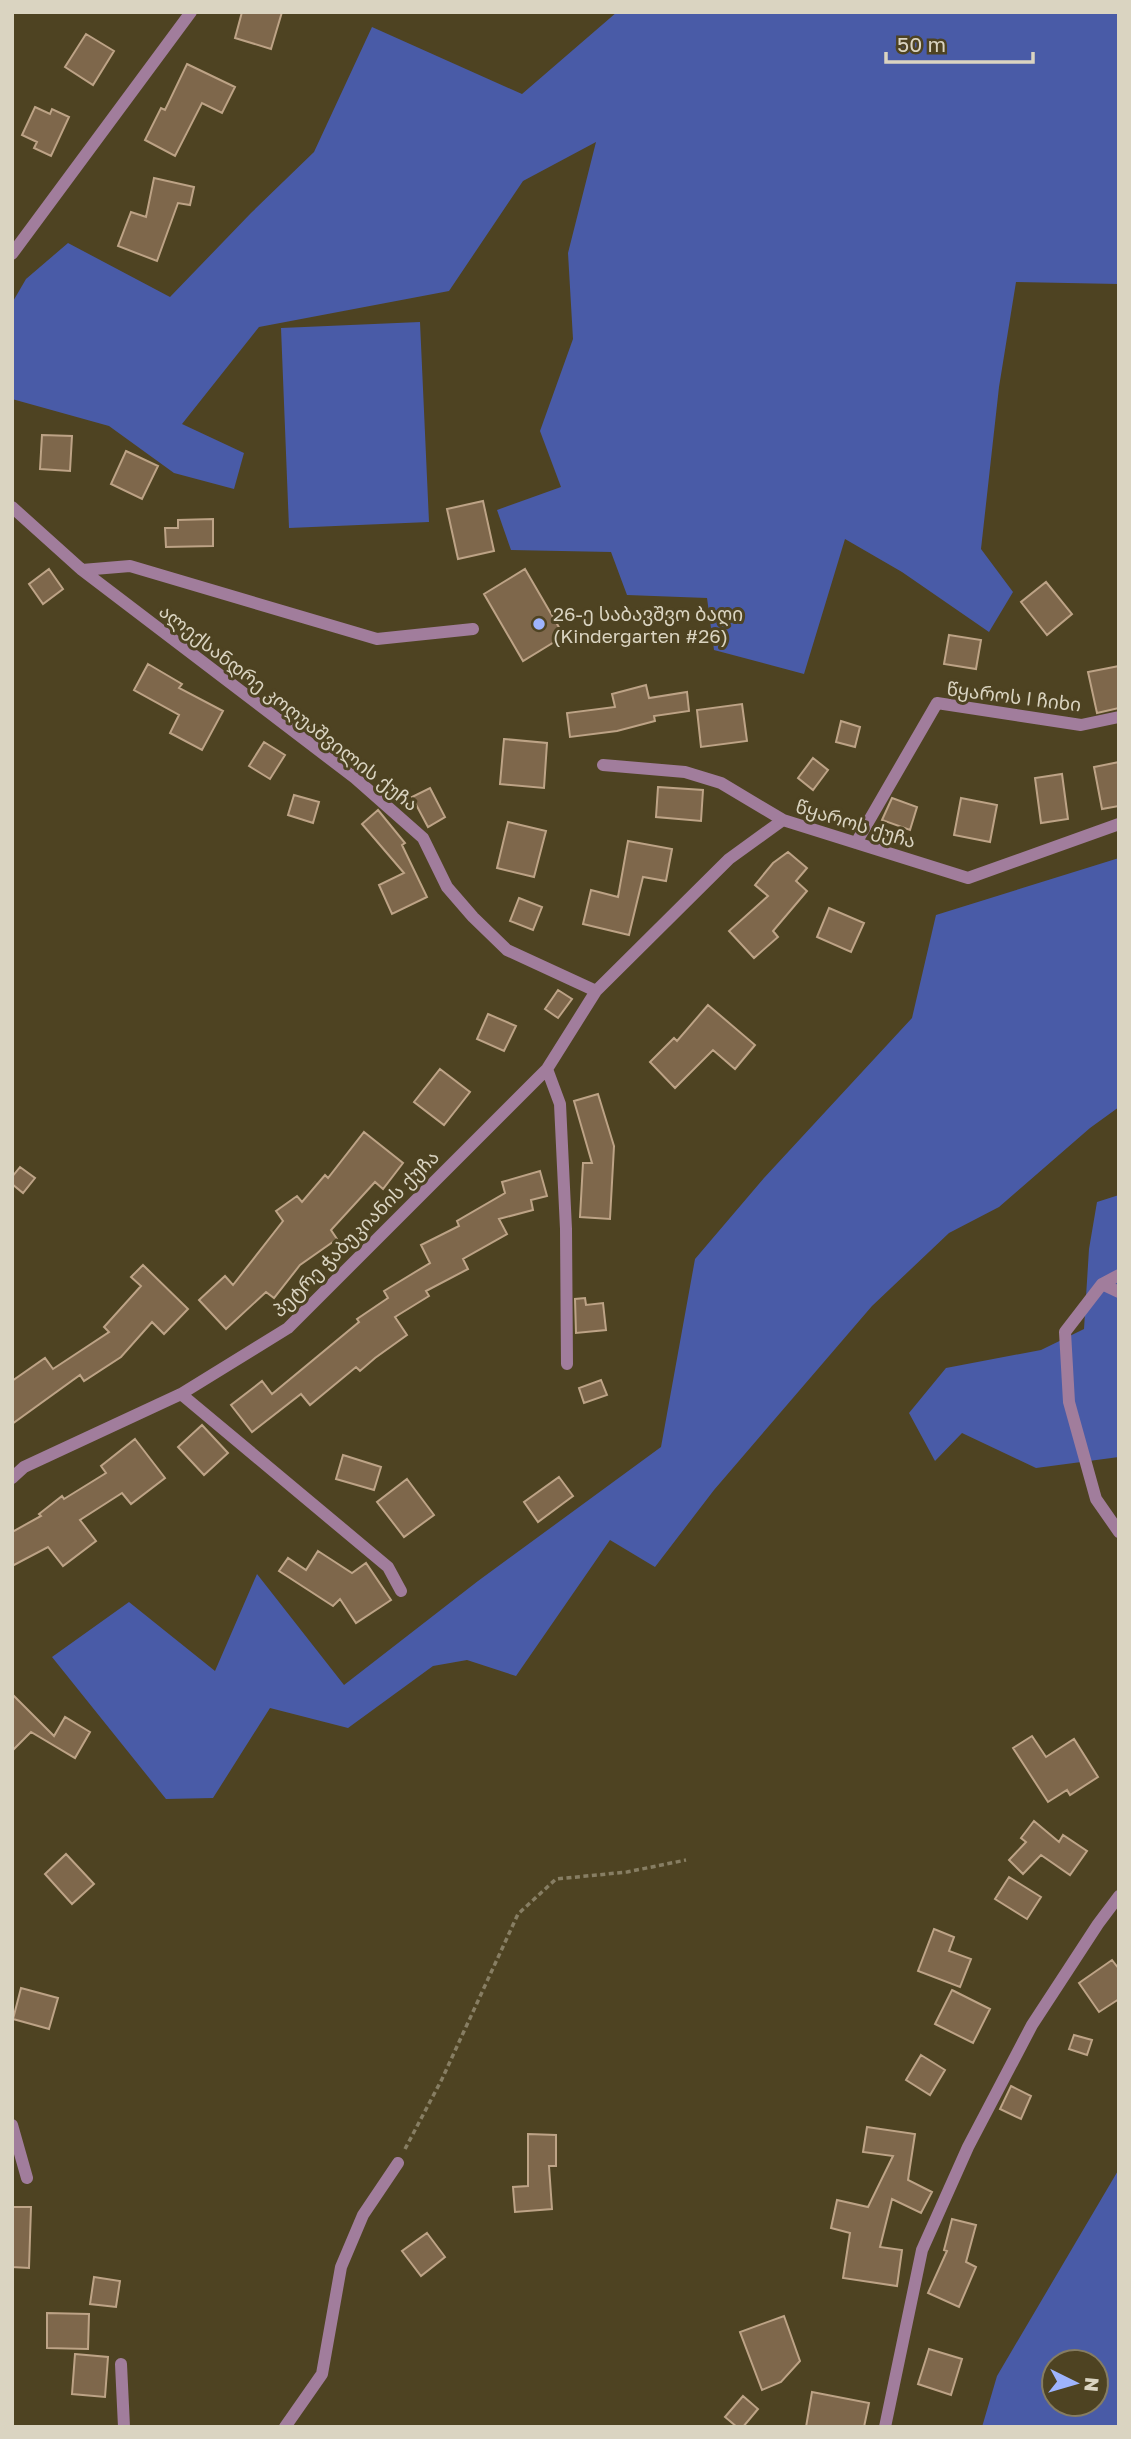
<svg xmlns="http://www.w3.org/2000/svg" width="1131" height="2439" font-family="'Golos Text','Noto Sans Georgian',sans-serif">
	<rect width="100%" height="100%" fill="#4e4322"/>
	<path fill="#495ba7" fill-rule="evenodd" d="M 617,12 L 1119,12 L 1119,284 L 1016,282 L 999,387 L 981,549 L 1013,592 L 989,632 L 902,572 L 845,539 L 804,674 L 714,650 L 707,598 L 627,595 L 611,552 L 511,550 L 497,510 L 561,487 L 540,431 L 573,339 L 568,253 L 596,142 L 523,181 L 449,291 L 259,327 L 182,424 L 244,453 L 234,489 L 174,473 L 109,426 L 12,399 L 12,303 L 26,279 L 68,243 L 170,297 L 251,213 L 314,152 L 372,27 L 522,94 Z
		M 420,322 L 429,522 L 289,528 L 281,328 Z
		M 1119,858 L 1119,1107 L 1090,1128 L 999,1207 L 949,1233 L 872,1306 L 714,1490 L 655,1567 L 610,1540 L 516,1676 L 467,1660 L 433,1666 L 348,1728 L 270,1708 L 213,1798 L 166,1799 L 52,1657 L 129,1602 L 215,1671 L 257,1574 L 344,1685 L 478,1581 L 661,1447 L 695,1259 L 764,1178 L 912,1018 L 936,915 Z
		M 1119,1195 L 1119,1457 L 1036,1468 L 962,1433 L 935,1461 L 909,1413 L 946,1368 L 1041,1350 L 1084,1329 L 1089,1249 L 1097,1202 Z
		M 1119,2169 L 1119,2427 L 982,2427 L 997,2376 ZM 1096,2362 L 1096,2404 L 1054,2404 L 1054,2362 Z"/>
	<path fill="#7e674b" stroke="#bda386" stroke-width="2" d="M 242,12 L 282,12 L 271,49 L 235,38 Z
		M 86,34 L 114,51 L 93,85 L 65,67 Z
		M 187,64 L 235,87 L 222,113 L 202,103 L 175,156 L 145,140 L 161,108 L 165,110 Z
		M 35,107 L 50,114 L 52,109 L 69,117 L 51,156 L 34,148 L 37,142 L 22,135 Z
		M 154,178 L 194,187 L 190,205 L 178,203 L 157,261 L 118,246 L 131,212 L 146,217 Z
		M 42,435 L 72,436 L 70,471 L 40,469 Z
		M 126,451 L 158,466 L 142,499 L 111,484 Z
		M 483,501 L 494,551 L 458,559 L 447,509 Z
		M 213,519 L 213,546 L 166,547 L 165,528 L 178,528 L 178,520 Z
		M 49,569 L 63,589 L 43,604 L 29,584 Z
		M 525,569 L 564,636 L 523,661 L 484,594 Z
		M 1046,582 L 1072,614 L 1047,635 L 1021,602 Z
		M 949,635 L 981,640 L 976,669 L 944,664 Z
		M 148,664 L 182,684 L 179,688 L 223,711 L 202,750 L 170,733 L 179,715 L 134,690 Z
		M 1119,666 L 1119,708 L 1097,713 L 1088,672 Z
		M 646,685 L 649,698 L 687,692 L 689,711 L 654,716 L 655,721 L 617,731 L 570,737 L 567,713 L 615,707 L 612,694 Z
		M 742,704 L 747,741 L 701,747 L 697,710 Z
		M 841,721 L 860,727 L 855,747 L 836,742 Z
		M 504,739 L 547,743 L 544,788 L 500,784 Z
		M 264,742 L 285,755 L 270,779 L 249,766 Z
		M 813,758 L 828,770 L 813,790 L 798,778 Z
		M 1119,762 L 1119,806 L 1102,809 L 1094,767 Z
		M 1062,774 L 1068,819 L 1041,823 L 1035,778 Z
		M 658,787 L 703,790 L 701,821 L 656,817 Z
		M 430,788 L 445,817 L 428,827 L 412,797 Z
		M 294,795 L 319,802 L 313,823 L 288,815 Z
		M 892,798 L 917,807 L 910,830 L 882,820 Z
		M 961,798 L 997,805 L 990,842 L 954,835 Z
		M 378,810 L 405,843 L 402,845 L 427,897 L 392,914 L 379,885 L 404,873 L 362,824 Z
		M 508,822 L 546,831 L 534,877 L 497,868 Z
		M 628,841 L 672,849 L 666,881 L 643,877 L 629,935 L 583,924 L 591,890 L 618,897 Z
		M 788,852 L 807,868 L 796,881 L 807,891 L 773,931 L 778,937 L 754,958 L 729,931 L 768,896 L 755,885 L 773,863 Z
		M 519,898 L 542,907 L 533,930 L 510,921 Z
		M 829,908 L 864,923 L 851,952 L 817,937 Z
		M 558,990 L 572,999 L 558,1018 L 545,1009 Z
		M 708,1005 L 755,1045 L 735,1069 L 713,1050 L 675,1088 L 650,1062 L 674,1038 L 677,1041 Z
		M 488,1014 L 516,1026 L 504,1051 L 477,1039 Z
		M 440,1069 L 470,1092 L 444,1125 L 414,1102 Z
		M 598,1094 L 614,1146 L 610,1219 L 580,1217 L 583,1163 L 592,1163 L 574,1101 Z
		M 364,1132 L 403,1163 L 383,1189 L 375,1182 L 331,1230 L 337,1239 L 300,1265 L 274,1298 L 266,1292 L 226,1329 L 199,1300 L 225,1276 L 233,1285 L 283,1221 L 276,1211 L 297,1196 L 302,1202 L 325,1175 L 328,1178 Z
		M 20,1167 L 35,1178 L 23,1193 L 12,1184 L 12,1177 Z
		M 540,1171 L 547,1196 L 531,1200 L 533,1210 L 499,1219 L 507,1234 L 463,1259 L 468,1269 L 426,1291 L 429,1296 L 395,1317 L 407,1335 L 375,1358 L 360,1371 L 356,1367 L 310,1405 L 301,1394 L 252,1432 L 231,1405 L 262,1381 L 272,1394 L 359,1322 L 357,1319 L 388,1298 L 384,1291 L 430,1263 L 421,1245 L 459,1226 L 457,1221 L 505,1193 L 502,1182 Z
		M 143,1265 L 188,1309 L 164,1334 L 152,1322 L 121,1357 L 84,1381 L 80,1375 L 12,1424 L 12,1381 L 45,1358 L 53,1369 L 109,1332 L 104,1327 L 141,1286 L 131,1277 Z
		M 585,1298 L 586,1305 L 603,1303 L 606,1330 L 576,1333 L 575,1299 Z
		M 601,1380 L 607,1395 L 584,1403 L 579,1388 Z
		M 202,1425 L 228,1453 L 204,1475 L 178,1447 Z
		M 135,1439 L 165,1478 L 131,1504 L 122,1493 L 80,1520 L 96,1541 L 63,1566 L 48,1547 L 12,1566 L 12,1532 L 41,1516 L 39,1514 L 62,1496 L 64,1499 L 106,1473 L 101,1466 Z
		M 343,1455 L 381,1467 L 374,1490 L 336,1479 Z
		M 559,1477 L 573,1496 L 538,1522 L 524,1502 Z
		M 407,1479 L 434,1515 L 404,1537 L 377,1502 Z
		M 318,1551 L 352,1573 L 366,1563 L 391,1600 L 356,1623 L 340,1599 L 333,1606 L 279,1571 L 288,1558 L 306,1570 Z
		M 12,1694 L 54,1736 L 65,1717 L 90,1732 L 75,1758 L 31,1732 L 12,1751 Z
		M 1032,1736 L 1046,1757 L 1074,1739 L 1098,1777 L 1070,1795 L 1067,1790 L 1048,1802 L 1013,1748 Z
		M 1034,1821 L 1059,1842 L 1063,1835 L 1087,1851 L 1070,1875 L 1041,1855 L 1023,1874 L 1009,1860 L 1026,1842 L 1021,1838 Z
		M 66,1854 L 94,1884 L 72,1904 L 45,1874 Z
		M 1009,1877 L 1041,1897 L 1027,1919 L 995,1899 Z
		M 934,1929 L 954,1937 L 949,1951 L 971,1959 L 960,1987 L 918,1971 Z
		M 1112,1960 L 1119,1969 L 1119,1999 L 1099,2012 L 1079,1983 Z
		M 21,1988 L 58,1998 L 49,2029 L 13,2019 Z
		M 952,1990 L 990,2009 L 973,2043 L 935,2024 Z
		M 1074,2035 L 1092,2040 L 1087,2055 L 1069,2049 Z
		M 921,2055 L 945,2070 L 930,2095 L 906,2080 Z
		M 1011,2086 L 1031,2096 L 1021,2119 L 1000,2109 Z
		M 867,2127 L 915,2134 L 908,2180 L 932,2192 L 921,2213 L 892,2199 L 880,2247 L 902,2250 L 897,2286 L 843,2278 L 850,2233 L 831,2228 L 837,2200 L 868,2207 L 893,2156 L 863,2152 Z
		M 528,2134 L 556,2135 L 556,2166 L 549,2166 L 552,2209 L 515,2212 L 513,2187 L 528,2186 Z
		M 12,2207 L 31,2207 L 29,2268 L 12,2267 Z
		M 952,2219 L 976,2225 L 966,2262 L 976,2267 L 959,2307 L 928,2293 L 947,2251 L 944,2250 Z
		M 427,2233 L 445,2257 L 421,2276 L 402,2251 Z
		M 94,2277 L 120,2281 L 116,2307 L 90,2304 Z
		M 47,2313 L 89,2314 L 88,2349 L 47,2348 Z
		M 784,2316 L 800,2361 L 781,2382 L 762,2390 L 740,2332 Z
		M 929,2349 L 962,2359 L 951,2395 L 918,2384 Z
		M 75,2354 L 108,2357 L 105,2397 L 72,2394 Z
		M 812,2392 L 869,2403 L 864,2427 L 806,2427 Z
		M 743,2396 L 758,2409 L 743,2427 L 737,2427 L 725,2417 Z"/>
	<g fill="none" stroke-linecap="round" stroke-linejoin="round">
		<path stroke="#877e63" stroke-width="3.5" stroke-dasharray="5 3.5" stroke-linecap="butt" d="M 405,2149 L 442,2079 L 518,1914 L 556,1879 L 627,1872 L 686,1860"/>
		<path stroke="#a17d9c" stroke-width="12" d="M 12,254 L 191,12
			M 12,507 L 82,570 L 355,778 L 423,838 L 447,887 L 473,917 L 507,950 L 596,991
			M 82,570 L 130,566 L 377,639 L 473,629
			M 603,765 L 685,772 L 721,783 L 783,820
			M 856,843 L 937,703 L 1081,725 L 1119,717
			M 547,1069 L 560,1104 L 566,1229 L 567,1364
			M 1119,1275 L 1102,1284 L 1065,1332 L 1069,1402 L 1096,1499 L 1119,1532
			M 1102,1284 L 1119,1292
			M 181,1394 L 388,1567 L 401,1591
			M 12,1478 L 24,1467 L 181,1394 L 288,1328 L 547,1069 L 596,991 L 729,859 L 783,820 L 968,878 L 1119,824
			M 12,2125 L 27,2178
			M 121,2364 L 124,2427
			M 285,2427 L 322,2374 L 341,2267 L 363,2215 L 398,2163
			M 885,2427 L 922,2250 L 968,2147 L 1032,2025 L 1098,1924 L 1119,1896"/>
	</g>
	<circle fill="#9eb4fd" stroke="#4e4322" stroke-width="2.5" cx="539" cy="624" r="7"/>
	<g text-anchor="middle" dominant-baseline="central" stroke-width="6" stroke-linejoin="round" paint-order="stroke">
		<g font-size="19" fill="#dad4c1" stroke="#4e4322" text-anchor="start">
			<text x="553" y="613">26-ე საბავშვო ბაღი<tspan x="553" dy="22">(Kindergarten #26)</tspan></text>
		</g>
		<g font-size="19" fill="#dad4c1" stroke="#4e4322">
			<text transform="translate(1014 696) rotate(7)">წყაროს I ჩიხი</text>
			<text transform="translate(289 707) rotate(38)">ალექსანდრე კოღუაშვილის ქუჩა</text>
			<text transform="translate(856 823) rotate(17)">წყაროს ქუჩა</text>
			<text transform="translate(355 1233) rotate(-45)">პეტრე ჭაბუკიანის ქუჩა</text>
		</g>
	</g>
	<rect width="1131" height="2439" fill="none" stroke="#dad4c1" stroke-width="28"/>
	<g transform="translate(1075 2383) rotate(95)"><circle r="33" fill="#4e4322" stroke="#867d62" stroke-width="2"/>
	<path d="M0-5L12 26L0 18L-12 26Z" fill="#9eb4fd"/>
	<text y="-10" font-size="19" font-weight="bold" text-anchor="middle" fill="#dad4c1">N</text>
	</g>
	<path d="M886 52v10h147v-10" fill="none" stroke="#dad4c1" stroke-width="3.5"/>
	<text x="897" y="52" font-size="21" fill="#dad4c1" stroke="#4e4322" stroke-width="5" paint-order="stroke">50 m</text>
</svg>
